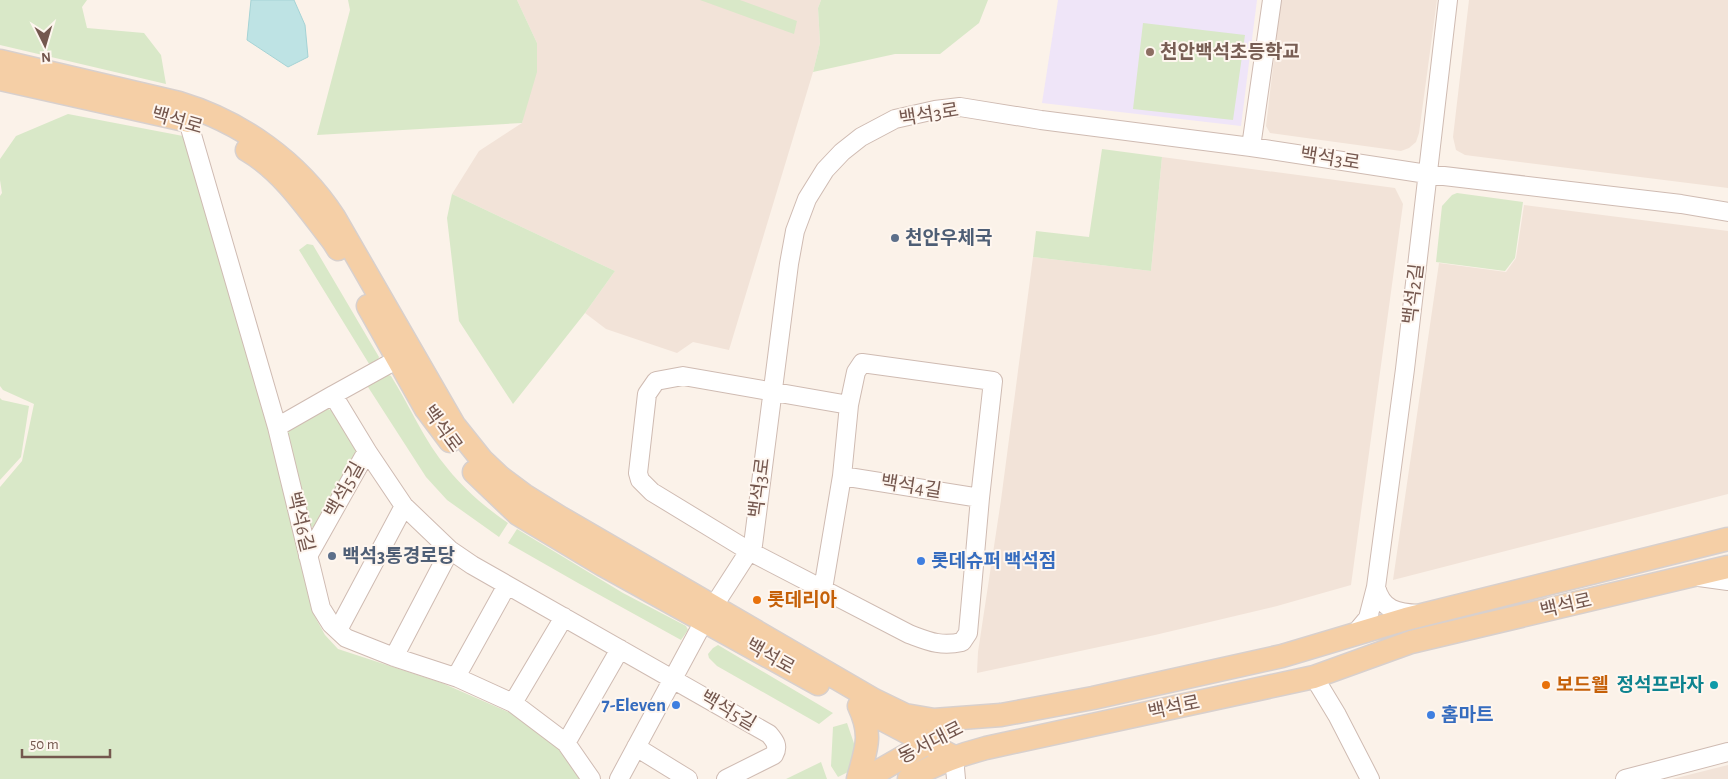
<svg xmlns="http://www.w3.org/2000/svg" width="1728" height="779" font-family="'Alegreya Sans','Noto Sans KR',sans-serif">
	<rect width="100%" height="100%" fill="#fbf2e9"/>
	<path fill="#f2e3d8" d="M 517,0 L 821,0 L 818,8 L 820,43 L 813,72 L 729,350 L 693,342 L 677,353 L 606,329 L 585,313 L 615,271 L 452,194 L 479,151 L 522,123 L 537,43 Z
		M 1281,0 L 1437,0 L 1419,133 L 1416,142 L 1409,148 L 1401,151 L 1270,133 L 1266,126 Z
		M 1469,0 L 1728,0 L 1728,188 L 1465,155 L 1456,150 L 1453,137 Z
		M 1162,157 L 1395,188 L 1403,204 L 1351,585 L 1277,606 L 1155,635 L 977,673 L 978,652 L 1001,500 L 1033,257 L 1151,271 Z
		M 1524,205 L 1728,231 L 1728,494 L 1393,580 L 1439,263 L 1506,272 L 1516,258 Z
		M 1728,765 L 1728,779 L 1672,779 Z"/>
	<path fill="#efe5f8" d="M 1058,0 L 1257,0 L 1241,126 L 1042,103 Z"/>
	<path fill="#d9e8c8" d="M 0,0 L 87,0 L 82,7 L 87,28 L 144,33 L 161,55 L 166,84 L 0,45 Z
		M 348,0 L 517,0 L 537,43 L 537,72 L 522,123 L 317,135 L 350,10 Z
		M 700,0 L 740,0 L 797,21 L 794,34 Z
		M 821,0 L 988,0 L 979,23 L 940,54 L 895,54 L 813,72 L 820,43 L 818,8 Z
		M 1143,23 L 1245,35 L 1233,120 L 1133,109 Z
		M 68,114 L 183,136 L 272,432 L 314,615 L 325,635 L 338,649 L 442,683 L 515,715 L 566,754 L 583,779 L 0,779 L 0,487 L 22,461 L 34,404 L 3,390 L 0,386 L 0,196 L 2,193 L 0,180 L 0,159 L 16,136 Z
		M 1102,149 L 1162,157 L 1151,271 L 1033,257 L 1036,231 L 1089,237 Z
		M 1457,193 L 1523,202 L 1515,258 L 1505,271 L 1436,262 L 1442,206 L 1452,195 Z
		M 452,194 L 615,271 L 585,313 L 513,404 L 459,321 L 447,218 Z
		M 307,244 L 313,245 L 379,357 L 377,362 L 371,367 L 299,250 Z
		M 387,374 L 391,376 C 410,406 424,441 448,469 C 464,489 486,508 508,523 L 499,537 L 447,500 L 426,477 L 368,387 L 369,383 Z
		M 0,398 L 2,400 L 29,406 L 21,457 L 0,480 Z
		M 316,407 L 328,409 L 333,411 L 358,446 L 359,455 L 314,529 L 303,518 L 284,430 Z
		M 517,529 L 623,593 L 686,626 L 688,630 L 681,640 L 578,583 L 508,543 Z
		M 718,645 L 833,713 L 819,724 L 717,666 L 709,658 L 708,654 L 713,648 Z
		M 847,723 L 858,755 L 852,770 L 838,777 L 831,766 L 833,727 Z
		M 821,762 L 827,779 L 786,779 Z"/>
	<path fill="#bee3e4" stroke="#a5d3d5" d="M 251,0 L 294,0 L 305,25 L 308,57 L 288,67 L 247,40 Z"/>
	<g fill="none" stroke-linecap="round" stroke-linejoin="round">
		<g stroke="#cfbbb2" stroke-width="20">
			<path id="minor" d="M 188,121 L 277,427 L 321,608 L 331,624 L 346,638 L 394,657 L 458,678 L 513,703 L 566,743 L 591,779
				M 1251,147 L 1272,0
				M 398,359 L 333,395 L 367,451 L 404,506 L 450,550 L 472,565 L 769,734 C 775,741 779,746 774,755 L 726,779
				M 862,363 L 993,381 L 980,498 L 968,633 L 962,642 C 940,647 928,641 909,634 L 749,551 L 652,492 L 640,480 L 638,473 L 647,394 L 656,381 L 683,376 L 849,405 L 856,372 Z
				M 277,427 L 333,395
				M 842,476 L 980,498
				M 308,556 L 367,451
				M 1699,577 L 1728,581
				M 1376,587 C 1382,610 1397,613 1419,614
				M 823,589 L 842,476 L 849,405
				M 338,630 L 404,506
				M 1353,636 L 1368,618 L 1376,587 L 1405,369 L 1448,0
				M 394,657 L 450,550
				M 456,677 L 507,585
				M 1314,677 L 1337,715 L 1370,779
				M 513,703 L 564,617
				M 566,743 L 620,649
				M 636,747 L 688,779
				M 954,757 L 956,779
				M 619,779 L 704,621 L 753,545 L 789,264 L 795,231 L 807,199 L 825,170 L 842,152 L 861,137 L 895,119 L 935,110 L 960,107 L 1041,120 L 1251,147 L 1427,174 L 1681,204 L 1728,212
				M 1625,779 L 1728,752"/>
		</g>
		<g stroke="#d8d0cd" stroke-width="25">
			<path id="major" d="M 0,61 L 179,103 C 242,122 298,162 334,217 L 454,425 L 482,460 L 500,477 L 524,495 L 561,518 L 874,700 L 905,715 L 934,720 L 1001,715 L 1093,698 L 1282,656 L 1406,619 L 1728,539
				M 0,79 L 189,121
				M 247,150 C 283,171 308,209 333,241 L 338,249
				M 368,306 L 426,409 L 450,441
				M 474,472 L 518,514 L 603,565 L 818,684
				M 874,715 L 954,757
				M 858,779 C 866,749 873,736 859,706
				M 865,779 L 938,737
				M 909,779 C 934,764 959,755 986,748 L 1314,677 L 1411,642 L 1728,567"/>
		</g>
		<use href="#minor" stroke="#fff" stroke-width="18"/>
		<use href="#major" stroke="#f5cfa6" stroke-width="22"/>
	</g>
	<circle fill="#8d6e63" stroke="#fef6ef" stroke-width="2" cx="1150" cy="52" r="5"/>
	<g fill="#5c6f8a" stroke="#fef6ef" stroke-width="2">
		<circle cx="895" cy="238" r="5"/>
		<circle cx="332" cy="556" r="5"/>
	</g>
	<g fill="#3f7fe0" stroke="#fef6ef" stroke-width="2">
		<circle cx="921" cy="561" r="5"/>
		<circle cx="676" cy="705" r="5"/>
		<circle cx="1431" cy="715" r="5"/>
	</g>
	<g fill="#e8710a" stroke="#fef6ef" stroke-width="2">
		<circle cx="757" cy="600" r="5"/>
		<circle cx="1546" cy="685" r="5"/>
	</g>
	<circle fill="#0f9aa8" stroke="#fef6ef" stroke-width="2" cx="1714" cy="685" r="5"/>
	<g text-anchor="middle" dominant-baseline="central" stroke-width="4" stroke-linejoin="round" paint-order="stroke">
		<g font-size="19" font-weight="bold" fill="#785e54" stroke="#fef6ef" text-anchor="start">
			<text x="1160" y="52">천안백석초등학교</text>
		</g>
		<g font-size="19" fill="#74574e" stroke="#fef6ef">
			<text transform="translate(929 115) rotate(-9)">백석3로</text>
			<text transform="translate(177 121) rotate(16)">백석로</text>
			<text transform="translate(1330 159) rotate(9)">백석3로</text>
			<text transform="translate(1414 294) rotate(-83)">백석2길</text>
			<text transform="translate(442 429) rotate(54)">백석로</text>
			<text transform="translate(911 487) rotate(9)">백석4길</text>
			<text transform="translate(760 488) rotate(-83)">백석3로</text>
			<text transform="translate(345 490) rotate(-61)">백석5길</text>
			<text transform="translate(300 522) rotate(76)">백석6길</text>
			<text transform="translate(1566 606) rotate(-13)">백석로</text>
			<text transform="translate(770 657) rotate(29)">백석로</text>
			<text transform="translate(1174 708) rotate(-12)">백석로</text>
			<text transform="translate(728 711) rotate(30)">백석5길</text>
			<text transform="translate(931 743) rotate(-27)">동서대로</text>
		</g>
		<g font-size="19" font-weight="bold" fill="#4e5e75" stroke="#fef6ef" text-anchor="start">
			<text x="905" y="238">천안우체국</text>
			<text x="342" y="556">백석3통경로당</text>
		</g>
		<g font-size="19" font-weight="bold" fill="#366cbe" stroke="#fef6ef" text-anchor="start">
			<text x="931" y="561">롯데슈퍼 백석점</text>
			<text x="666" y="705" text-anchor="end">7-Eleven</text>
			<text x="1441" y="715">홈마트</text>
		</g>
		<g font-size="19" font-weight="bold" fill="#c56008" stroke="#fef6ef" text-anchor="start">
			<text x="767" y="600">롯데리아</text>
			<text x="1556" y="685">보드웰</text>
		</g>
		<g font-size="19" font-weight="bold" fill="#0d838f" stroke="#fef6ef" text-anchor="end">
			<text x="1704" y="685">정석프라자</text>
		</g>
	</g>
	<g transform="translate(45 45) rotate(175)" stroke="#fef6ef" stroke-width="4" paint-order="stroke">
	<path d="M0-4L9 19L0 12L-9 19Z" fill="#74574e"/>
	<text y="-8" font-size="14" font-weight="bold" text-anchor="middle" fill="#74574e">N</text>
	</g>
	<path d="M22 749v8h88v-8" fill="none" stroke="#74574e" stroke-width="2.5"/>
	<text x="30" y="749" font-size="15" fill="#74574e" stroke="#fef6ef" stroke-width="4" paint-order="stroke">50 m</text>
</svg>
